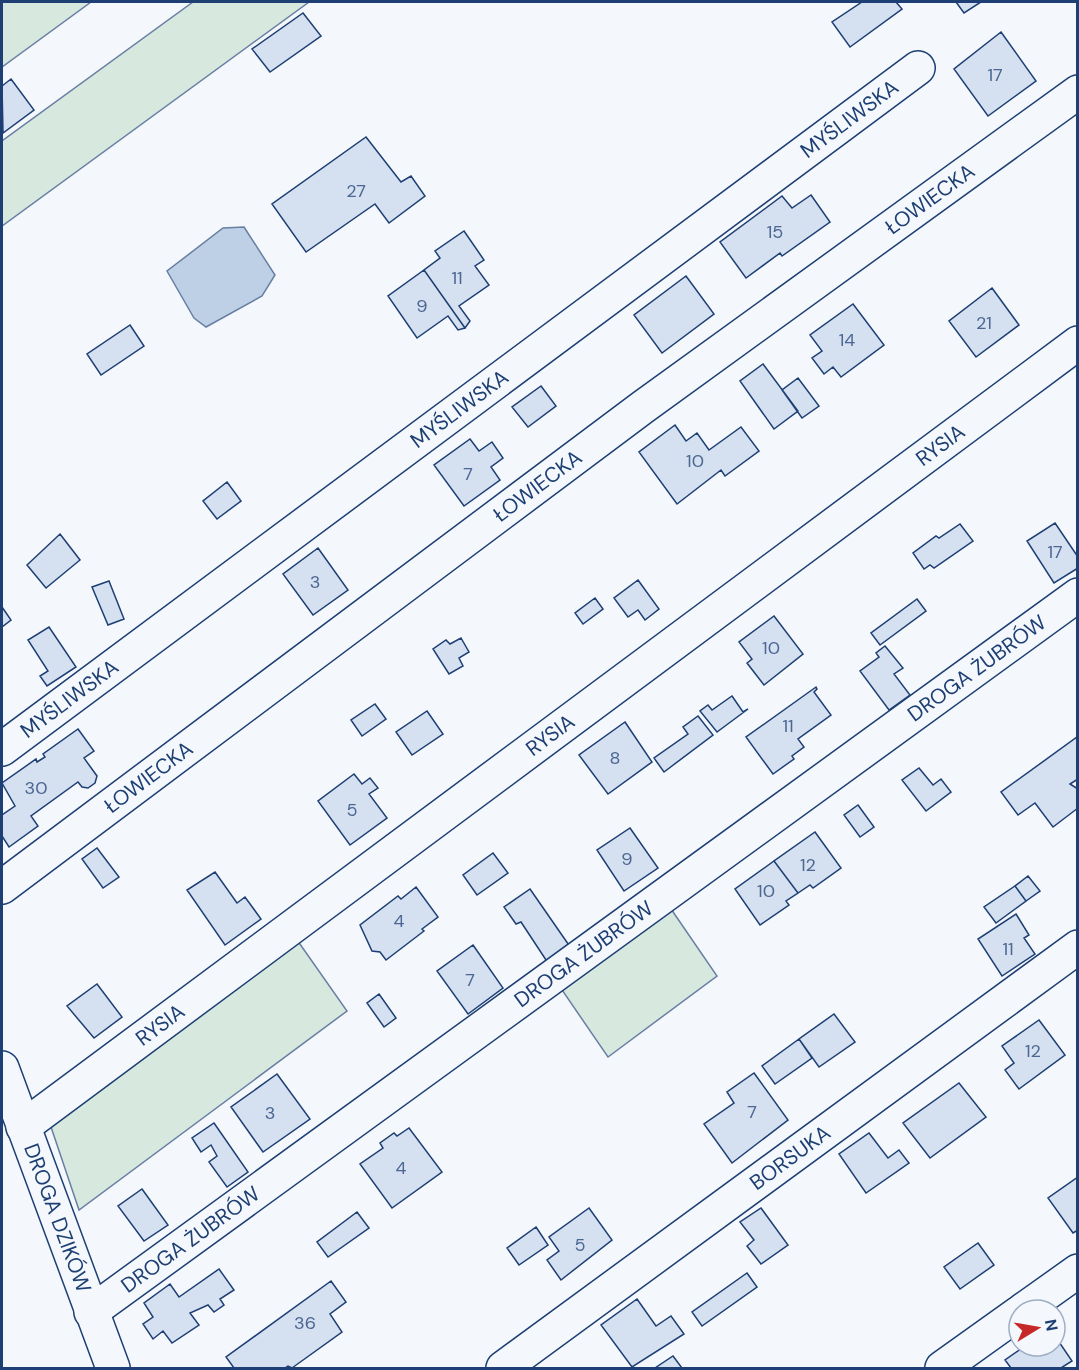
<svg xmlns="http://www.w3.org/2000/svg" width="1079" height="1370" font-family="'DM Sans',sans-serif">
	<rect width="100%" height="100%" fill="#f4f7fb"/>
	<path fill="#d7e8df" stroke="#687fa3" stroke-width="1.5" d="M 2,2 L 91,2 L 2,67 Z
		M 193,2 L 309,2 L 2,226 L 2,141 Z
		M 669,906 L 717,976 L 608,1057 L 560,987 Z
		M 295,937 L 347,1011 L 79,1210 L 49,1121 Z"/>
	<path fill="#bed0e5" stroke="#687fa3" stroke-width="1.5" d="M 244,227 L 275,275 L 262,296 L 206,327 L 194,318 L 167,271 L 223,228 Z"/>
	<path fill="#d5e0f0" stroke="#1d3f73" stroke-width="1.5" d="M 862,2 L 896,2 L 902,9 L 850,47 L 832,22 Z
		M 956,2 L 981,2 L 964,13 Z
		M 303,13 L 321,36 L 270,72 L 252,49 Z
		M 1001,32 L 1036,81 L 988,116 L 954,69 Z
		M 11,79 L 34,110 L 3,133 L 2,86 Z
		M 366,137 L 401,182 L 411,176 L 425,196 L 389,223 L 375,204 L 306,252 L 272,204 Z
		M 811,195 L 830,222 L 782,256 L 780,253 L 746,278 L 720,242 L 782,196 L 792,208 Z
		M 464,231 L 484,260 L 475,266 L 489,285 L 459,306 L 470,321 L 465,328 L 424,270 L 440,258 L 435,251 Z
		M 424,270 L 465,328 L 458,330 L 448,316 L 417,338 L 388,296 Z
		M 686,276 L 714,314 L 662,353 L 634,315 Z
		M 992,288 L 1019,325 L 976,357 L 949,321 Z
		M 853,304 L 884,345 L 841,377 L 833,367 L 824,374 L 812,358 L 822,351 L 810,335 Z
		M 130,325 L 144,346 L 101,375 L 87,354 Z
		M 763,364 L 798,411 L 774,429 L 740,381 Z
		M 798,378 L 819,406 L 802,418 L 782,390 Z
		M 541,386 L 556,406 L 528,427 L 512,407 Z
		M 675,425 L 686,441 L 697,433 L 709,450 L 741,427 L 759,451 L 725,476 L 721,470 L 677,504 L 639,452 Z
		M 470,439 L 479,451 L 492,442 L 503,458 L 491,467 L 500,480 L 464,506 L 434,465 Z
		M 227,482 L 241,501 L 217,519 L 203,501 Z
		M 1055,523 L 1078,557 L 1078,568 L 1054,583 L 1027,541 Z
		M 960,524 L 973,541 L 934,568 L 930,565 L 924,569 L 913,553 L 936,536 L 939,538 Z
		M 60,534 L 80,560 L 46,588 L 27,565 Z
		M 318,548 L 348,590 L 313,615 L 283,574 Z
		M 638,580 L 659,609 L 645,620 L 638,610 L 628,617 L 614,598 Z
		M 109,581 L 124,619 L 108,625 L 92,587 Z
		M 595,598 L 603,609 L 583,624 L 575,613 Z
		M 917,599 L 926,611 L 880,645 L 871,633 Z
		M 2,607 L 11,620 L 2,627 Z
		M 774,616 L 803,654 L 764,685 L 747,663 L 752,659 L 739,642 Z
		M 49,627 L 76,667 L 47,686 L 40,676 L 48,671 L 28,640 Z
		M 461,638 L 469,652 L 459,658 L 463,666 L 449,674 L 433,649 L 446,640 L 450,644 Z
		M 885,646 L 903,668 L 894,674 L 910,695 L 889,710 L 860,671 L 879,657 L 876,653 Z
		M 816,687 L 817,689 L 814,692 L 831,715 L 798,739 L 804,747 L 792,756 L 794,759 L 773,774 L 746,737 Z
		M 732,696 L 743,712 L 748,709 L 717,732 L 700,711 L 708,705 L 712,710 Z
		M 375,704 L 386,719 L 362,736 L 351,720 Z
		M 427,711 L 443,734 L 412,755 L 396,732 Z
		M 698,716 L 713,735 L 664,772 L 654,758 L 688,734 L 683,727 Z
		M 625,722 L 652,762 L 608,794 L 579,755 Z
		M 78,729 L 94,751 L 84,758 L 97,776 L 95,783 L 88,788 L 82,787 L 78,782 L 31,816 L 38,826 L 9,847 L 2,836 L 2,815 L 15,806 L 2,783 L 36,759 L 37,762 L 45,757 L 43,754 Z
		M 1077,737 L 1078,779 L 1070,784 L 1078,789 L 1078,808 L 1053,827 L 1035,803 L 1018,815 L 1001,792 Z
		M 919,768 L 933,785 L 941,779 L 951,792 L 926,811 L 902,780 Z
		M 354,774 L 362,784 L 370,778 L 378,788 L 369,794 L 387,818 L 350,845 L 318,801 Z
		M 858,805 L 874,827 L 860,837 L 844,815 Z
		M 630,828 L 658,868 L 624,891 L 597,850 Z
		M 815,832 L 841,868 L 813,888 L 810,885 L 798,893 L 774,861 Z
		M 97,848 L 119,877 L 103,888 L 82,859 Z
		M 493,853 L 508,873 L 477,895 L 463,875 Z
		M 774,861 L 798,893 L 786,901 L 789,905 L 760,925 L 735,889 Z
		M 215,872 L 237,903 L 245,897 L 261,919 L 225,945 L 187,890 Z
		M 1028,876 L 1040,891 L 1026,901 L 1015,886 Z
		M 1015,886 L 1026,901 L 996,923 L 984,907 Z
		M 416,887 L 438,917 L 422,929 L 424,931 L 386,960 L 380,952 L 372,951 L 360,925 L 398,896 L 401,899 Z
		M 530,889 L 573,951 L 548,963 L 521,922 L 516,924 L 504,907 Z
		M 1016,914 L 1029,935 L 1024,938 L 1035,954 L 1002,976 L 978,939 Z
		M 473,945 L 503,988 L 468,1014 L 437,971 Z
		M 97,984 L 122,1017 L 94,1038 L 67,1006 Z
		M 379,994 L 396,1018 L 384,1027 L 367,1003 Z
		M 834,1014 L 855,1042 L 819,1067 L 799,1039 Z
		M 1039,1020 L 1065,1055 L 1019,1089 L 1005,1070 L 1014,1063 L 1002,1046 Z
		M 799,1039 L 812,1058 L 775,1084 L 762,1066 Z
		M 754,1073 L 788,1120 L 732,1163 L 704,1124 L 734,1103 L 727,1092 Z
		M 277,1074 L 310,1119 L 263,1152 L 231,1107 Z
		M 959,1083 L 986,1117 L 930,1158 L 903,1123 Z
		M 214,1123 L 248,1172 L 227,1187 L 209,1162 L 217,1156 L 211,1145 L 201,1152 L 192,1138 Z
		M 409,1128 L 442,1172 L 392,1208 L 360,1164 L 383,1148 L 380,1143 L 394,1133 L 397,1136 Z
		M 869,1133 L 888,1158 L 899,1150 L 909,1163 L 866,1193 L 839,1154 Z
		M 1078,1177 L 1078,1230 L 1073,1233 L 1048,1198 Z
		M 142,1189 L 168,1225 L 144,1241 L 118,1206 Z
		M 589,1208 L 612,1240 L 561,1280 L 547,1260 L 559,1251 L 549,1237 Z
		M 761,1208 L 788,1245 L 761,1264 L 747,1246 L 754,1240 L 740,1222 Z
		M 357,1212 L 369,1228 L 328,1257 L 317,1242 Z
		M 536,1227 L 548,1245 L 519,1265 L 507,1248 Z
		M 978,1243 L 994,1265 L 960,1289 L 944,1267 Z
		M 219,1269 L 234,1290 L 220,1299 L 224,1305 L 214,1312 L 208,1305 L 190,1313 L 199,1325 L 172,1343 L 163,1331 L 153,1339 L 143,1324 L 153,1317 L 144,1303 L 170,1284 L 179,1297 Z
		M 747,1273 L 757,1287 L 702,1326 L 692,1312 Z
		M 331,1281 L 346,1302 L 330,1314 L 342,1332 L 292,1368 L 288,1366 L 285,1368 L 234,1368 L 226,1357 Z
		M 637,1299 L 656,1326 L 671,1316 L 684,1334 L 632,1367 L 601,1325 Z
		M 1055,1336 L 1072,1361 L 1061,1368 L 1011,1368 L 1005,1360 L 1025,1346 L 1029,1350 L 1034,1346 L 1055,1346 Z
		M 673,1356 L 682,1368 L 655,1368 Z"/>
	<g fill="none" stroke-linecap="round" stroke-linejoin="round">
		<g stroke="#1d3f73" stroke-width="36">
			<g id="minor">
				<path id="s1" d="M 2,749 L 918,68"/>
				<path id="s2" d="M 2,887 L 643,407 L 1078,92"/>
				<path id="s3" d="M 2,1068 L 113,1368"/>
				<path id="s4" d="M 23,1127 L 1078,343"/>
				<path d="M 1023,1310 L 1078,1271"/>
				<path id="s5" d="M 91,1312 L 1078,595"/>
				<path id="s6" d="M 503,1368 L 1078,947"/>
				<path d="M 942,1368 L 1019,1313"/>
			</g>
		</g>
		<use href="#minor" stroke="#f4f7fb" stroke-width="33"/>
	</g>
	<g text-anchor="middle" dominant-baseline="central" stroke-width="4.5" stroke-linejoin="round" paint-order="stroke">
		<g font-size="18" fill="#4b6792">
			<text x="995" y="75">17</text>
			<text x="356" y="191">27</text>
			<text x="775" y="232">15</text>
			<text x="457" y="278">11</text>
			<text x="422" y="306">9</text>
			<text x="984" y="323">21</text>
			<text x="847" y="340">14</text>
			<text x="695" y="461">10</text>
			<text x="468" y="474">7</text>
			<text x="1055" y="552">17</text>
			<text x="315" y="582">3</text>
			<text x="771" y="648">10</text>
			<text x="788" y="726">11</text>
			<text x="615" y="758">8</text>
			<text x="36" y="788">30</text>
			<text x="352" y="810">5</text>
			<text x="627" y="859">9</text>
			<text x="808" y="865">12</text>
			<text x="766" y="891">10</text>
			<text x="399" y="921">4</text>
			<text x="1008" y="949">11</text>
			<text x="470" y="980">7</text>
			<text x="1033" y="1051">12</text>
			<text x="752" y="1112">7</text>
			<text x="270" y="1113">3</text>
			<text x="401" y="1168">4</text>
			<text x="580" y="1245">5</text>
			<text x="305" y="1323">36</text>
		</g>
		<g font-size="21" fill="#1d3f73" stroke="#f4f7fb">
			<text stroke="none"><textPath href="#s1" startOffset="1056">MYŚLIWSKA</textPath></text>
			<text stroke="none"><textPath href="#s2" startOffset="1155">ŁOWIECKA</textPath></text>
			<text stroke="none"><textPath href="#s1" startOffset="570">MYŚLIWSKA</textPath></text>
			<text stroke="none"><textPath href="#s4" startOffset="1143">RYSIA</textPath></text>
			<text stroke="none"><textPath href="#s2" startOffset="669">ŁOWIECKA</textPath></text>
			<text stroke="none"><textPath href="#s5" startOffset="1095">DROGA ŻUBRÓW</textPath></text>
			<text stroke="none"><textPath href="#s1" startOffset="84">MYŚLIWSKA</textPath></text>
			<text stroke="none"><textPath href="#s4" startOffset="657">RYSIA</textPath></text>
			<text stroke="none"><textPath href="#s2" startOffset="183">ŁOWIECKA</textPath></text>
			<text stroke="none"><textPath href="#s5" startOffset="609">DROGA ŻUBRÓW</textPath></text>
			<text stroke="none"><textPath href="#s4" startOffset="171">RYSIA</textPath></text>
			<text stroke="none"><textPath href="#s6" startOffset="356">BORSUKA</textPath></text>
			<text stroke="none"><textPath href="#s3" startOffset="160">DROGA DZIKÓW</textPath></text>
			<text stroke="none"><textPath href="#s5" startOffset="123">DROGA ŻUBRÓW</textPath></text>
		</g>
	</g>
	<rect width="1079" height="1370" fill="none" stroke="#1d3f73" stroke-width="6"/>
	<g transform="translate(1037 1328) rotate(79)"><circle r="28" fill="#f4f7fb" stroke="#9eadc5" stroke-width="1.5"/>
	<path d="M0-4.5L10 22L0 15L-10 22Z" fill="#c62828"/>
	<text y="-9" font-size="16" font-weight="bold" text-anchor="middle" fill="#1d3f73">N</text>
	</g>
</svg>
